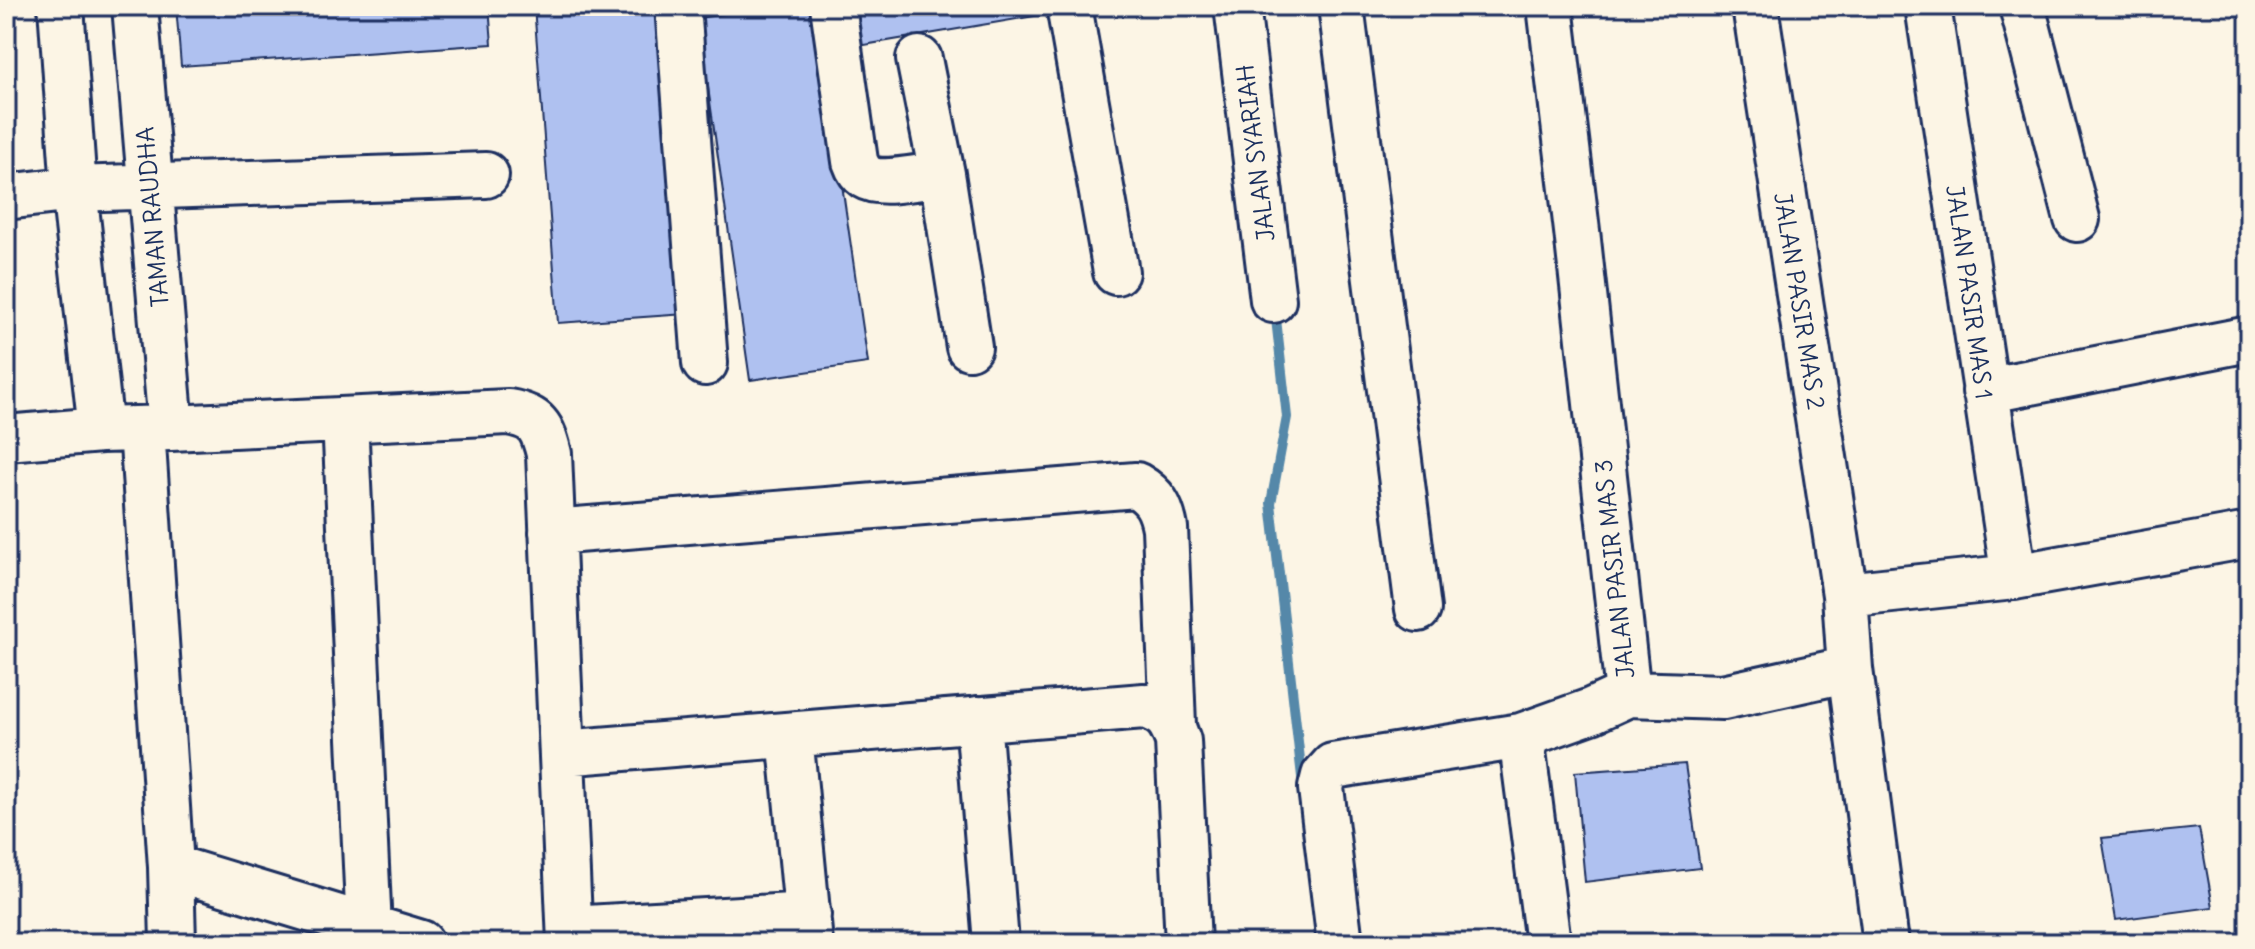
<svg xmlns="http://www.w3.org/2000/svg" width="2255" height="949" font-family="Delius,sans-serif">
	<rect width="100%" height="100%" fill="#fcf5e5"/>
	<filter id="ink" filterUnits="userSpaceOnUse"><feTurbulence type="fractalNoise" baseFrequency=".0125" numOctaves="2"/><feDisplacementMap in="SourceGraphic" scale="16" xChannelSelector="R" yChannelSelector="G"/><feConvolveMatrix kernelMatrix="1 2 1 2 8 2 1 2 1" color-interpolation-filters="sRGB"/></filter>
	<g filter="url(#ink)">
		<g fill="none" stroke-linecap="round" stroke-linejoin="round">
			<path stroke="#5588a9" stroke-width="10" d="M 1275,310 L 1287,417 L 1271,503 L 1303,786"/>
		</g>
		<path fill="#afc1f0" stroke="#1b2f5e" stroke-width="2" d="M 176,6 L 489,6 L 492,44 L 181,66 Z
			M 534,6 L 663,6 L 686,314 L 558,323 Z
			M 780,6 L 816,6 L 868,363 L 750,380 L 698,18 Z
			M 852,6 L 1057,6 L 1058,12 L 858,46 Z
			M 1685,764 L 1700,868 L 1585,882 L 1575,772 Z
			M 2199,828 L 2213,907 L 2116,920 L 2102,838 Z"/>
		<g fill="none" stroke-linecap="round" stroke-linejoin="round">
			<g stroke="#1b2f5e" stroke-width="50">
				<path id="minor" d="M 61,6 L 74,189 L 101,430
					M 135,6 L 171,428
					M 678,6 L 705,363
					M 833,6 L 855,161 C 857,167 860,173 866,177 C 880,186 924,176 942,174 L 969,347
					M 1069,6 L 1116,272
					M 1237,6 L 1273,300
					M 1341,6 L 1418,609
					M 1755,6 L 1845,595 L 1850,669 L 1886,943
					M 1928,6 L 2014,577
					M 2022,6 L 2077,219
					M 919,59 L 942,174
					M 6,197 L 74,189 L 486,175
					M 1985,391 L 2249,339
					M 345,420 L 369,929
					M 142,429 L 171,867 L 173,943
					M 6,438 L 101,430 L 171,428 L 508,412 C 537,417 542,426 549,454 L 570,943
					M 552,532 L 1136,485 C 1155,496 1161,507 1165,528 L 1173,725
					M 1845,595 L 2014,577 L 2249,535
					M 1628,694 L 1723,697 L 1850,669
					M 978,719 L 996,943
					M 790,735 L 810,943
					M 1521,736 L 1548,943
					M 562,753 L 1144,706 C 1165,712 1171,720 1178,741 L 1188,943
					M 171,867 L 421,943
					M 570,929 L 808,915
					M 1340,943 L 1321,788 L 1324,776 L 1333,766 L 1521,736 L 1591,711 L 1628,694 L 1577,231 L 1550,6"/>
			</g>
			<use href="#minor" stroke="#fcf5e5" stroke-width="44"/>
		</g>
	</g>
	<g text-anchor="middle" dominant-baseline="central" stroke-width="6" stroke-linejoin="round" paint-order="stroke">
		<g font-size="24" fill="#1b2f5e" stroke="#fcf5e5">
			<text transform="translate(1255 153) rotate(-97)">JALAN SYARIAH</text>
			<text transform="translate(152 217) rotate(-95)">TAMAN RAUDHA</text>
			<text transform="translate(1970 292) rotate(82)">JALAN PASIR MAS 1</text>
			<text transform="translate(1800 301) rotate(81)">JALAN PASIR MAS 2</text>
			<text transform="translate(1614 569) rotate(-96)">JALAN PASIR MAS 3</text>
		</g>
	</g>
	<rect width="2255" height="949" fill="none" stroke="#fcf5e5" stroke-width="32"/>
	<rect x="16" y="16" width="2223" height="917" fill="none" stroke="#1b2f5e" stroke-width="3" filter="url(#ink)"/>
</svg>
